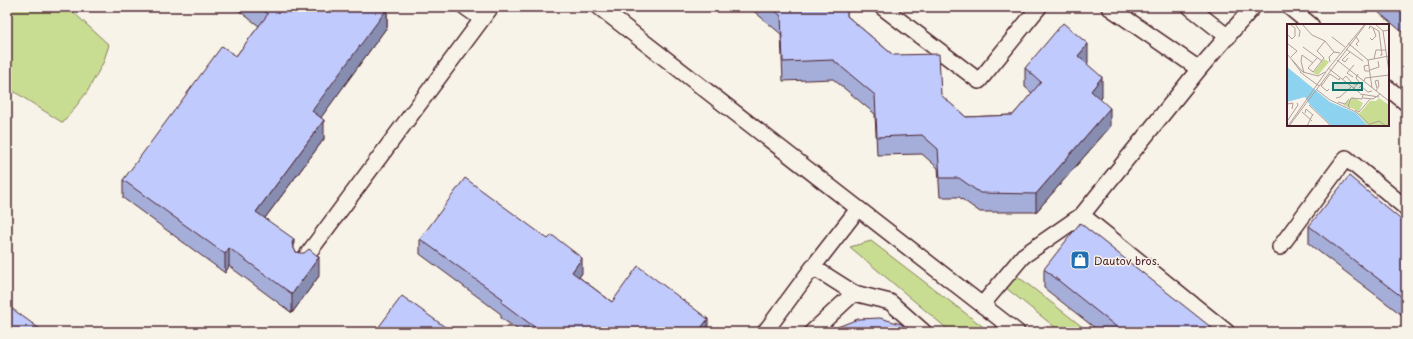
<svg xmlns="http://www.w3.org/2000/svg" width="1413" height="339" font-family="'Playpen Sans',sans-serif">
	<rect width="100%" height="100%" fill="#f7f3e8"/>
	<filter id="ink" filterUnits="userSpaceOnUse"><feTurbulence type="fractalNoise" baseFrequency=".025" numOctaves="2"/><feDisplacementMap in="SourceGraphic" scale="8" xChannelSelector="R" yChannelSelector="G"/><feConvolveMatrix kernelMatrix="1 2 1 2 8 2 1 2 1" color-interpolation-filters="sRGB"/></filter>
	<g filter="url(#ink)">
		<path fill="#c8dd92" stroke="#897e5e" d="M 7,7 L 59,7 L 73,12 L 109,45 L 103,63 L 87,92 L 63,123 L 7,87 Z
			M 871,241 L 990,332 L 951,332 L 850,247 Z
			M 1016,275 L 1089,332 L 1061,332 L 1006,288 Z"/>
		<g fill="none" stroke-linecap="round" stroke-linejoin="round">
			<g stroke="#4a1f2b" stroke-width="18">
				<path id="service" d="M 465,7 L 482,19
					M 599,7 L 1017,332
					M 882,7 L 979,81 L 1039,7
					M 1109,7 L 1199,69
					M 1190,7 L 1228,37
					M 1289,7 L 1311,25
					M 1388,88 L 1406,103
					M 1082,215 L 1227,332
					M 1280,247 L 1346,158 L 1406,208
					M 301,263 L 491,7
					M 813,267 L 854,293
					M 982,305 L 1023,256 L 1082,215 L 1199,69 L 1253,7
					M 765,332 L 813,267 L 858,209
					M 812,332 L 854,293 L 890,302 L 924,332"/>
			</g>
			<use href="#service" stroke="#f7f3e8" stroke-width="15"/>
		</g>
		<path fill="#a5aed9" stroke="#4a1f2b" d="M 234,7 L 387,7 L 387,27 L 321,117 L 324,139 L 265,218 L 319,276 L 292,313 L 229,266 L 225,273 L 123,198 L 123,180 L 236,56 L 259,26 Z
			M 687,7 L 847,7 L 847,16 L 966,117 L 1013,115 L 1032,93 L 1025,87 L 1025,68 L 1088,63 L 1087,64 L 1102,96 L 1100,99 L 1110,127 L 1036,212 L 980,212 L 959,197 L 940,197 L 938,168 L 922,154 L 877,155 L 875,114 L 833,79 L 783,81 L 781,34 L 750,8 L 688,10 Z
			M 1372,7 L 1406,7 L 1406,35 Z
			M 1406,224 L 1406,318 L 1309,244 L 1309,226 Z
			M 420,239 L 582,273 L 579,277 L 612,302 L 708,332 L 521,332 L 501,318 L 501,314 L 420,254 Z
			M 1044,269 L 1217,332 L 1100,332 L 1044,288 Z"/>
		<path fill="#868db0" stroke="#4a1f2b" d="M 381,7 L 387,7 L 387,27 L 312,130 L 312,111 Z
			M 1088,44 L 1088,63 L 1078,75 L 1078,56 Z
			M 1102,77 L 1102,96 L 1091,110 L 1091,91 Z
			M 1110,108 L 1110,127 L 1036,212 L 1036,194 Z
			M 324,120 L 324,139 L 256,230 L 256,212 Z
			M 294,239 L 294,257 L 292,243 Z
			M 229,248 L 229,266 L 225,273 L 225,254 Z
			M 319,257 L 319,276 L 292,313 L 292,294 Z
			M 582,258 L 582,273 L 572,287 L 572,272 Z
			M 708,319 L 708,332 L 698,332 Z"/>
		<path fill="#c0cafc" stroke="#4a1f2b" d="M 259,7 L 385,7 L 387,9 L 312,111 L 324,120 L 256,212 L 294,239 L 292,243 L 293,247 L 296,252 L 300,253 L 304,253 L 309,249 L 319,257 L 292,294 L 229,248 L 225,254 L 123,180 L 222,46 L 236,56 L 268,14 Z
			M 771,7 L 847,7 L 847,16 L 893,55 L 939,54 L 941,95 L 966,117 L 1013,115 L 1041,82 L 1025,68 L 1063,23 L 1088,44 L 1078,56 L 1102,77 L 1091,91 L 1110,108 L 1036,194 L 980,193 L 959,178 L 940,178 L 938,149 L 922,135 L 877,137 L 875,95 L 833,60 L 783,62 L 781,16 Z
			M 1395,7 L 1406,7 L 1406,16 Z
			M 1349,176 L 1406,224 L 1406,300 L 1309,226 Z
			M 465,178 L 548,239 L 552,235 L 582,258 L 572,272 L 612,302 L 638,266 L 708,319 L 698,332 L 541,332 L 501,302 L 503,299 L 420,239 Z
			M 1080,223 L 1217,332 L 1123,332 L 1044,269 Z
			M 402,296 L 452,332 L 375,332 Z
			M 7,305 L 44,332 L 7,332 Z
			M 880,318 L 901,324 L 911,332 L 830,332 L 835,328 L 858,319 Z"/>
	</g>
	<defs>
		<g id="shop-square" transform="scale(1)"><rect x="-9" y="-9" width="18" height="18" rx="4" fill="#1f6fb2" stroke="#f7f3e8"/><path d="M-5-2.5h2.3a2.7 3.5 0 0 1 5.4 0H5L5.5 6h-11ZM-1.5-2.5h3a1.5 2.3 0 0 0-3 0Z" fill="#fff"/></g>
	</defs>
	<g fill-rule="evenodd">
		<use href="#shop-square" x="1080" y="260"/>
	</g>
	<g text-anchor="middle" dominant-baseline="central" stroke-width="3" stroke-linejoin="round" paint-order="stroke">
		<g font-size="11" fill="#4a1f2b" stroke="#f7f3e8" text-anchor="start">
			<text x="1094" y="260">Dautov bros.</text>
		</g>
	</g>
	<g transform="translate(1287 24)">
		<rect width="102" height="102" fill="#f7f3e8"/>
		<path d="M 37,35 L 42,38 L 31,51 L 26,49 ZM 66,73 L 76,79 L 72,87 L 56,81 ZM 92,74 L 102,81 L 102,102 L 81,102 L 70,88 L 73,89 L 83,77 L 89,77 Z" fill="#c8dd92"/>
		<path d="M 0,43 L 43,78 L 69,89 L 81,102 L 45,102 L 23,81 L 18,73 L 0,78 Z" fill="#8dd2ef"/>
		<path fill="none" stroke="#b29e9c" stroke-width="1" d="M 8,0 L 13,7 L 12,13M 15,0 L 25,11 L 38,17M 88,0 L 96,7 L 102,6M 82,5 L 83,2 L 92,7 L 95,31 L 93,31M 96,7 L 102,48M 0,10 L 5,15 L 8,12 L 8,4 L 3,0M 45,13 L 58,23M 69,13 L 72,17 L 69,20 L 71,22M 83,14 L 85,16 L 89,12 L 86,4M 61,19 L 81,36 L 102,32M 1,20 L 10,27 L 4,33M 16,23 L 35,37M 59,25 L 76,37M 0,30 L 16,48 L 31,52 L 38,48M 15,31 L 14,37 L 17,49M 15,31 L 26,39M 30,34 L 21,44 L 26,48 L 37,34 L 30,27 L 38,17 L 47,28 L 53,29M 61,34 L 58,38 L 55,36 L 63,28M 87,35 L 89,26 L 99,26M 5,36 L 14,48M 50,36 L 102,77M 81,36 L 85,64M 43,38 L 42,33 L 47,28M 82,41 L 77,42 L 78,47 L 83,47M 41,44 L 73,69M 83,46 L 92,43 L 91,37M 13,48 L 32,62M 66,53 L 60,49 L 67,41M 55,56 L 59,52 L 66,60 L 71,60M 77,57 L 78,54 L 102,51M 35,60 L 34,62 L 40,67 L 42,65M 35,61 L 43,50 L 52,56 L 53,54M 72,64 L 74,62 L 81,68 L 85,67M 66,65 L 72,58 L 69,54 L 71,50M 30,66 L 43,76 L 69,88 L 84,102M 89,67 L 91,63 L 92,62 L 91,56 L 88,57 L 90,64M 73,70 L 92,73M 49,74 L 53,73 L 64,63M 76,74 L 86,75 L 93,70M 51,78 L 58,80 L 62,75M 0,80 L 6,79 L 5,85M 22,81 L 44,102M 63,84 L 61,82 L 64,74 L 75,75 L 76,71M 68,86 L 72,88 L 83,75M 15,88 L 25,97M 18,89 L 19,85 L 26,91M 1,96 L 11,81 L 10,79M 83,100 L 92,97 L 99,102M 1,102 L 41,45 L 78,0M 2,102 L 79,0M 20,102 L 26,90"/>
		<path fill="#0f766e" fill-opacity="0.15" stroke="#0f766e" stroke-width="2" d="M 46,59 L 75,59 L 75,66 L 46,66 Z"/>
		<rect width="102" height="102" fill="none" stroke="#4a1f2b" stroke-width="2"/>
	</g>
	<rect width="1413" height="339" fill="none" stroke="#f7f3e8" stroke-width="24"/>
	<rect x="12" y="12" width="1389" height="315" fill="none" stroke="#4a1f2b" stroke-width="1.5" filter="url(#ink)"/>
</svg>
